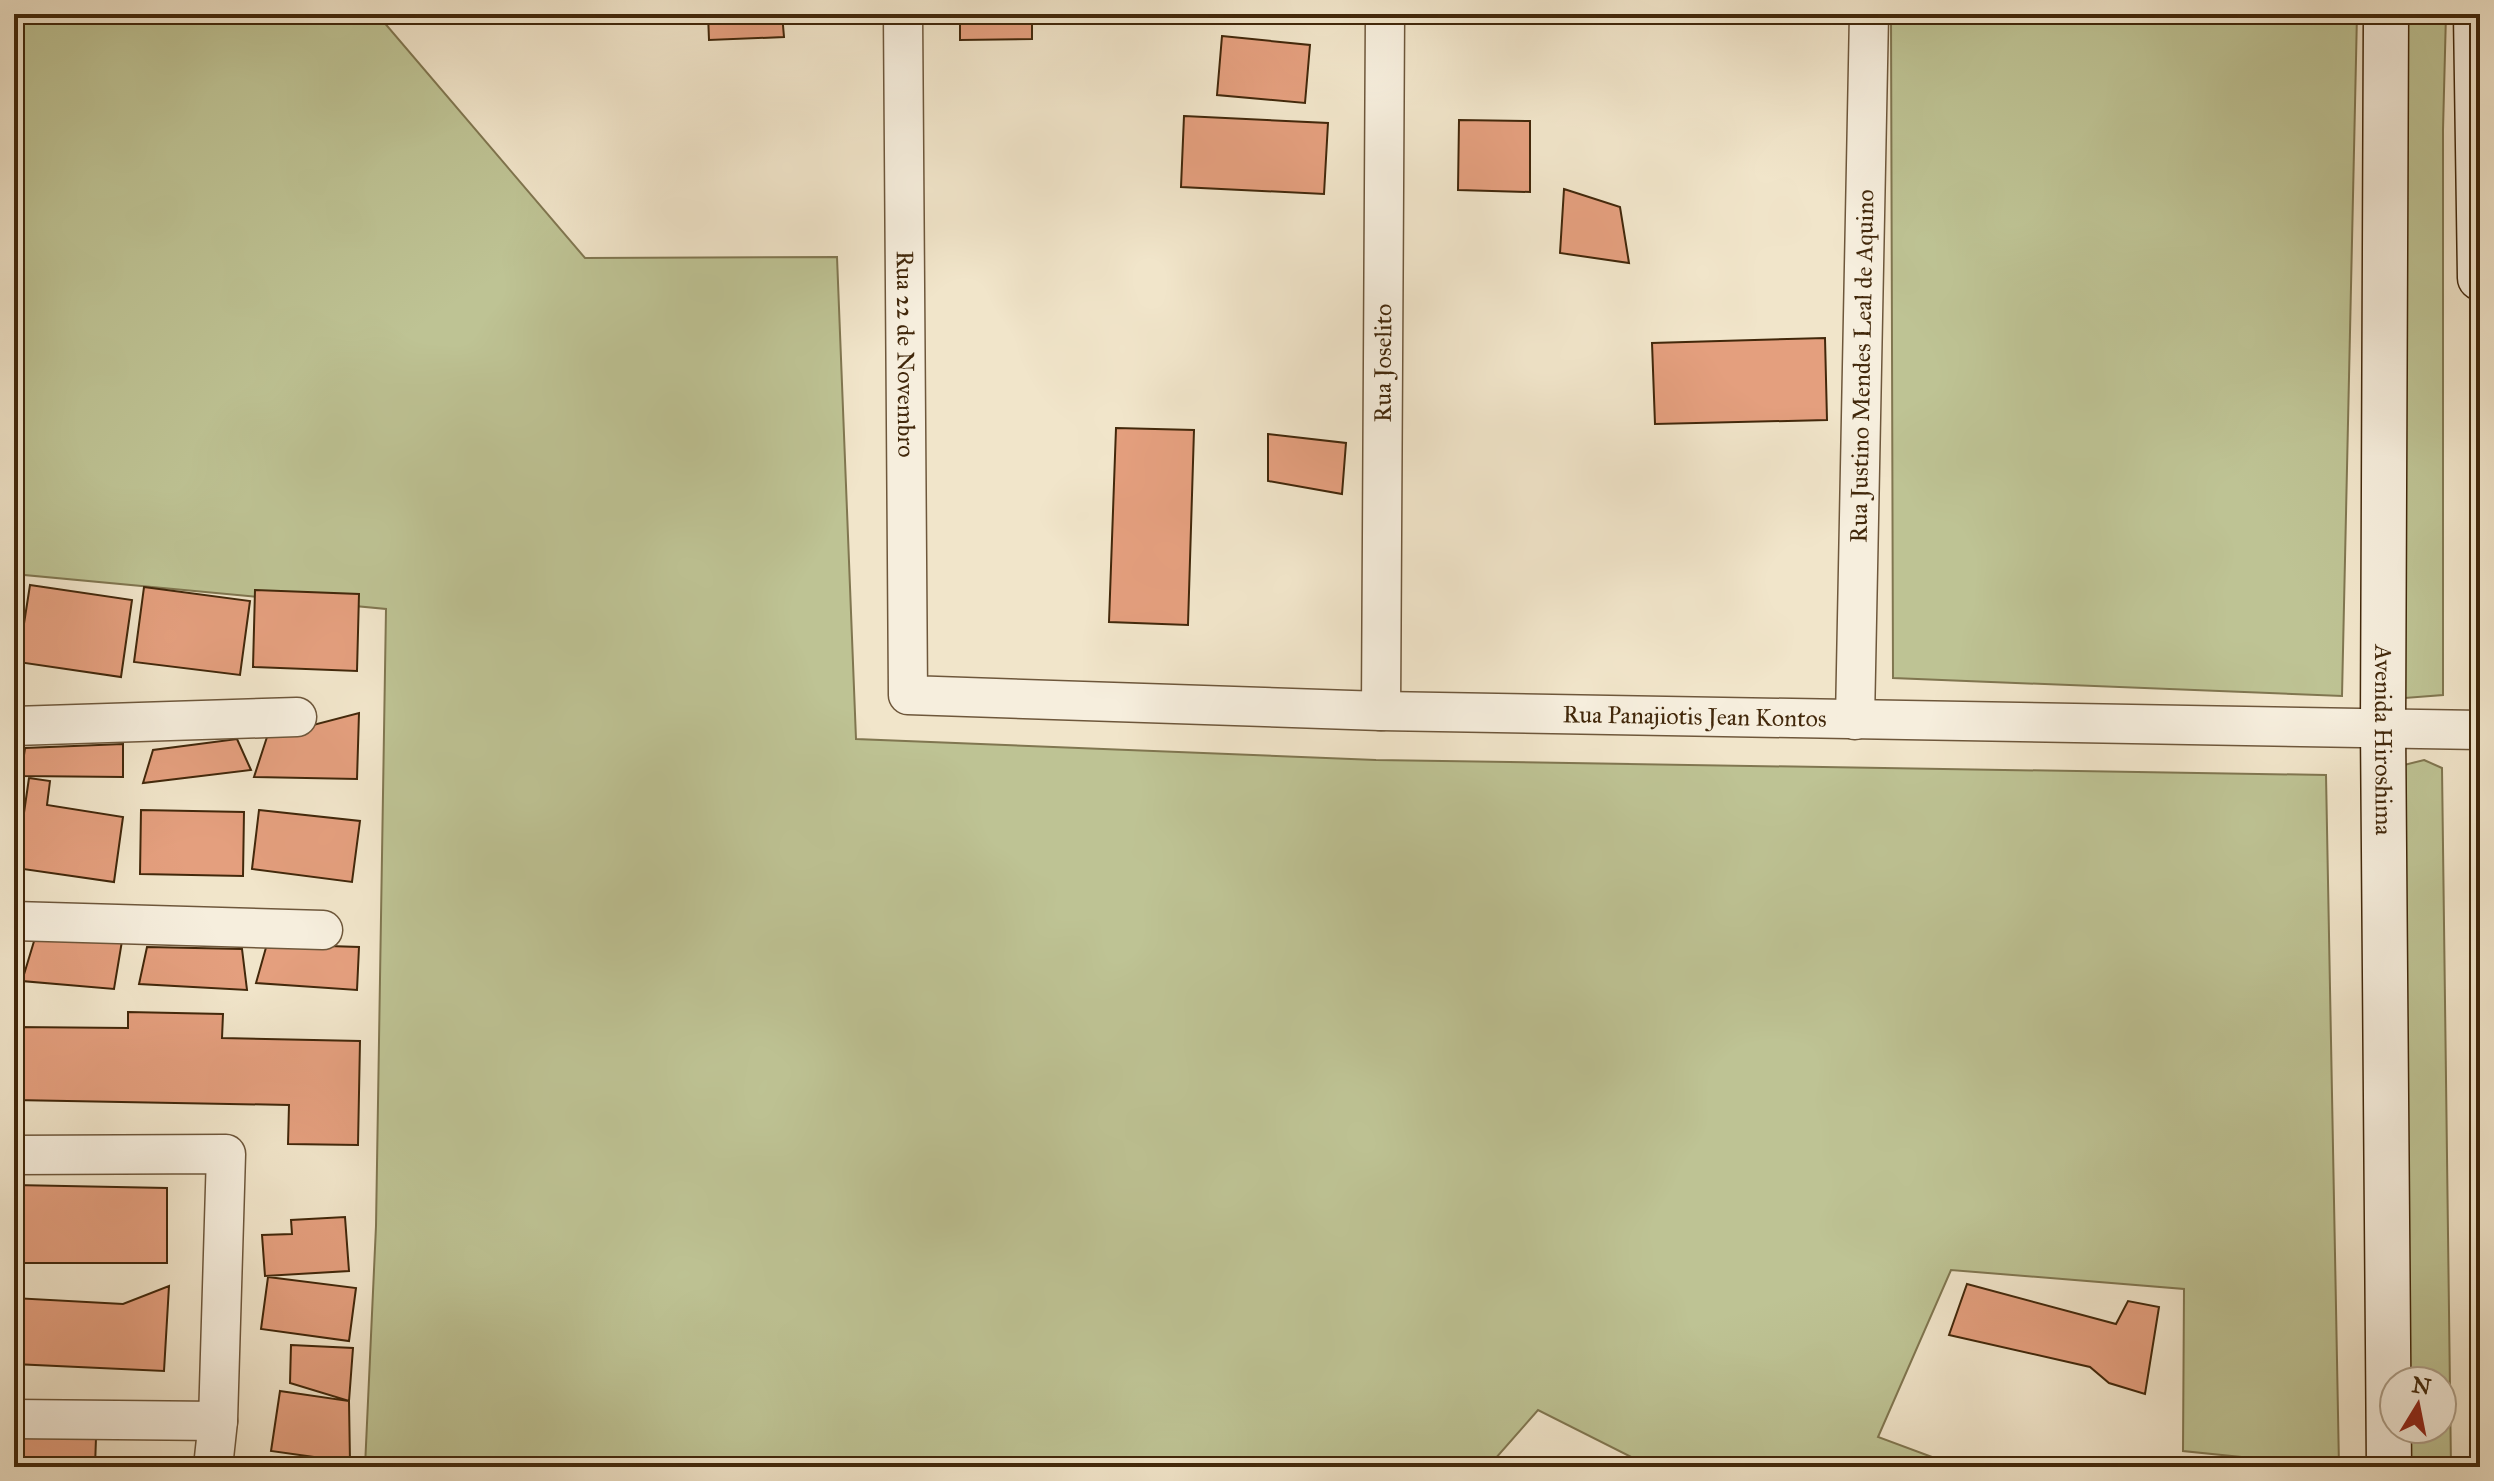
<svg xmlns="http://www.w3.org/2000/svg" width="2494" height="1481" font-family="'IM FELL Great Primer',serif">
	<rect width="100%" height="100%" fill="#f1e5ca"/>
	<filter id="stains"><feTurbulence type="fractalNoise" baseFrequency=".0025" numOctaves="4"/><feColorMatrix values="0 0 0 0 .2 0 0 0 0 .09 0 0 0 0 .02 0 0 0 .5 -.17"/></filter>
	<radialGradient id="worn" r=".72"><stop offset=".6" stop-color="#630" stop-opacity="0"/><stop offset="1" stop-color="#630" stop-opacity=".3"/></radialGradient>
	<path fill="#bec394" stroke="#807650" stroke-width="2" d="M 14,14 L 377,14 L 585,258 L 837,257 L 856,739 L 1376,760 L 2326,775 L 2339,1467 L 2183,1451 L 2184,1289 L 1951,1270 L 1878,1437 L 1959,1467 L 1651,1467 L 1538,1410 L 1488,1467 L 365,1467 L 376,1226 L 386,609 L 14,574 Z
		M 1891,14 L 2357,14 L 2342,696 L 1893,678 Z
		M 2397,14 L 2446,14 L 2443,130 L 2443,695 L 2405,698 Z
		M 2424,760 L 2442,768 L 2451,1467 L 2409,1467 L 2409,1429 L 2442,1429 L 2442,1381 L 2408,1381 L 2404,765 Z"/>
	<path fill="#e49f7e" stroke="#42280b" stroke-width="2" d="M 708,14 L 782,14 L 784,37 L 709,40 Z
		M 960,14 L 1032,14 L 1032,39 L 960,40 Z
		M 1222,36 L 1310,45 L 1305,103 L 1217,95 Z
		M 1184,116 L 1328,123 L 1324,194 L 1181,187 Z
		M 1459,120 L 1530,121 L 1530,192 L 1458,190 Z
		M 1564,189 L 1620,207 L 1629,263 L 1560,253 Z
		M 1825,338 L 1827,420 L 1655,424 L 1652,343 Z
		M 1116,428 L 1194,430 L 1188,625 L 1109,622 Z
		M 1268,434 L 1346,443 L 1342,494 L 1268,481 Z
		M 30,585 L 132,600 L 121,677 L 18,662 Z
		M 144,587 L 250,601 L 240,675 L 134,662 Z
		M 255,590 L 359,594 L 357,671 L 253,667 Z
		M 359,713 L 357,779 L 254,777 L 267,737 Z
		M 237,739 L 251,770 L 143,783 L 153,750 Z
		M 123,744 L 123,777 L 21,776 L 25,748 Z
		M 29,778 L 50,781 L 47,805 L 123,817 L 114,882 L 16,868 Z
		M 141,810 L 244,812 L 243,876 L 140,874 Z
		M 259,810 L 360,821 L 352,882 L 252,869 Z
		M 35,938 L 122,941 L 114,989 L 22,981 Z
		M 267,944 L 359,947 L 357,990 L 256,983 Z
		M 147,947 L 242,949 L 247,990 L 139,984 Z
		M 128,1012 L 223,1014 L 222,1038 L 360,1041 L 358,1145 L 288,1144 L 289,1105 L 14,1100 L 14,1027 L 128,1028 Z
		M 14,1185 L 167,1188 L 167,1263 L 14,1263 Z
		M 345,1217 L 349,1271 L 265,1276 L 262,1235 L 292,1234 L 291,1220 Z
		M 268,1277 L 356,1288 L 349,1341 L 261,1329 Z
		M 1967,1284 L 2116,1324 L 2128,1301 L 2159,1307 L 2145,1394 L 2109,1383 L 2090,1367 L 1949,1335 Z
		M 169,1286 L 164,1371 L 14,1364 L 14,1298 L 123,1304 Z
		M 291,1345 L 353,1348 L 349,1401 L 290,1383 Z
		M 280,1391 L 349,1401 L 350,1462 L 271,1451 Z
		M 14,1436 L 96,1438 L 95,1467 L 14,1467 Z"/>
	<g fill="none" stroke-linecap="round" stroke-linejoin="round">
		<g stroke="#6e573b" stroke-width="41">
			<g id="minor">
				<path id="s1" d="M 903,14 L 908,695 L 1381,711 L 2480,730"/>
				<path id="s2" d="M 1381,711 L 1385,14"/>
				<path id="s3" d="M 1855,720 L 1869,14"/>
				<path d="M 14,726 L 297,717"/>
				<path d="M 14,921 L 323,930"/>
				<path d="M 14,1155 L 226,1154 L 218,1421 L 213,1467"/>
				<path d="M 14,1419 L 218,1421"/>
			</g>
		</g>
		<g stroke="#42280b" stroke-width="47">
			<g id="secondary">
				<path id="s4" d="M 2386,14 L 2383,727 L 2389,1467"/>
				<path d="M 2476,14 L 2480,278"/>
			</g>
		</g>
		<use href="#minor" stroke="#f6eedd" stroke-width="38"/>
		<use href="#secondary" stroke="#f6eedd" stroke-width="44"/>
	</g>
	<g text-anchor="middle" dominant-baseline="central" stroke-width="8" stroke-linejoin="round" paint-order="stroke">
		<g font-size="24" fill="#42280b" stroke="#f6eedd">
			<text stroke="none"><textPath href="#s1" startOffset="340">Rua 22 de Novembro</textPath></text>
			<text stroke="none"><textPath href="#s2" startOffset="348">Rua Joselito</textPath></text>
			<text stroke="none"><textPath href="#s3" startOffset="354">Rua Justino Mendes Leal de Aquino</textPath></text>
			<text stroke="none"><textPath href="#s1" startOffset="1468">Rua Panajiotis Jean Kontos</textPath></text>
			<text stroke="none"><textPath href="#s4" startOffset="726">Avenida Hiroshima</textPath></text>
		</g>
	</g>
	<rect width="2494" height="1481" fill="none" stroke="#f1e5ca" stroke-width="48"/>
	<rect x="16" y="16" width="2462" height="1449" fill="none" stroke="#42280b" stroke-width="4"/>
	<rect x="24" y="24" width="2446" height="1433" fill="none" stroke="#42280b" stroke-width="2"/>
	<g transform="translate(2418 1405) rotate(10)"><circle r="38" fill="#f6eedd" stroke="#ae9f89" stroke-width="2"/>
	<path d="M0-6L14 30L0 20L-14 30Z" fill="#8f2418"/>
	<text y="-12" font-size="22" font-weight="bold" text-anchor="middle" fill="#42280b">N</text>
	</g>
	<rect width="100%" height="100%" filter="url(#stains)"/>
	<rect width="100%" height="100%" fill="url(#worn)"/>
</svg>
